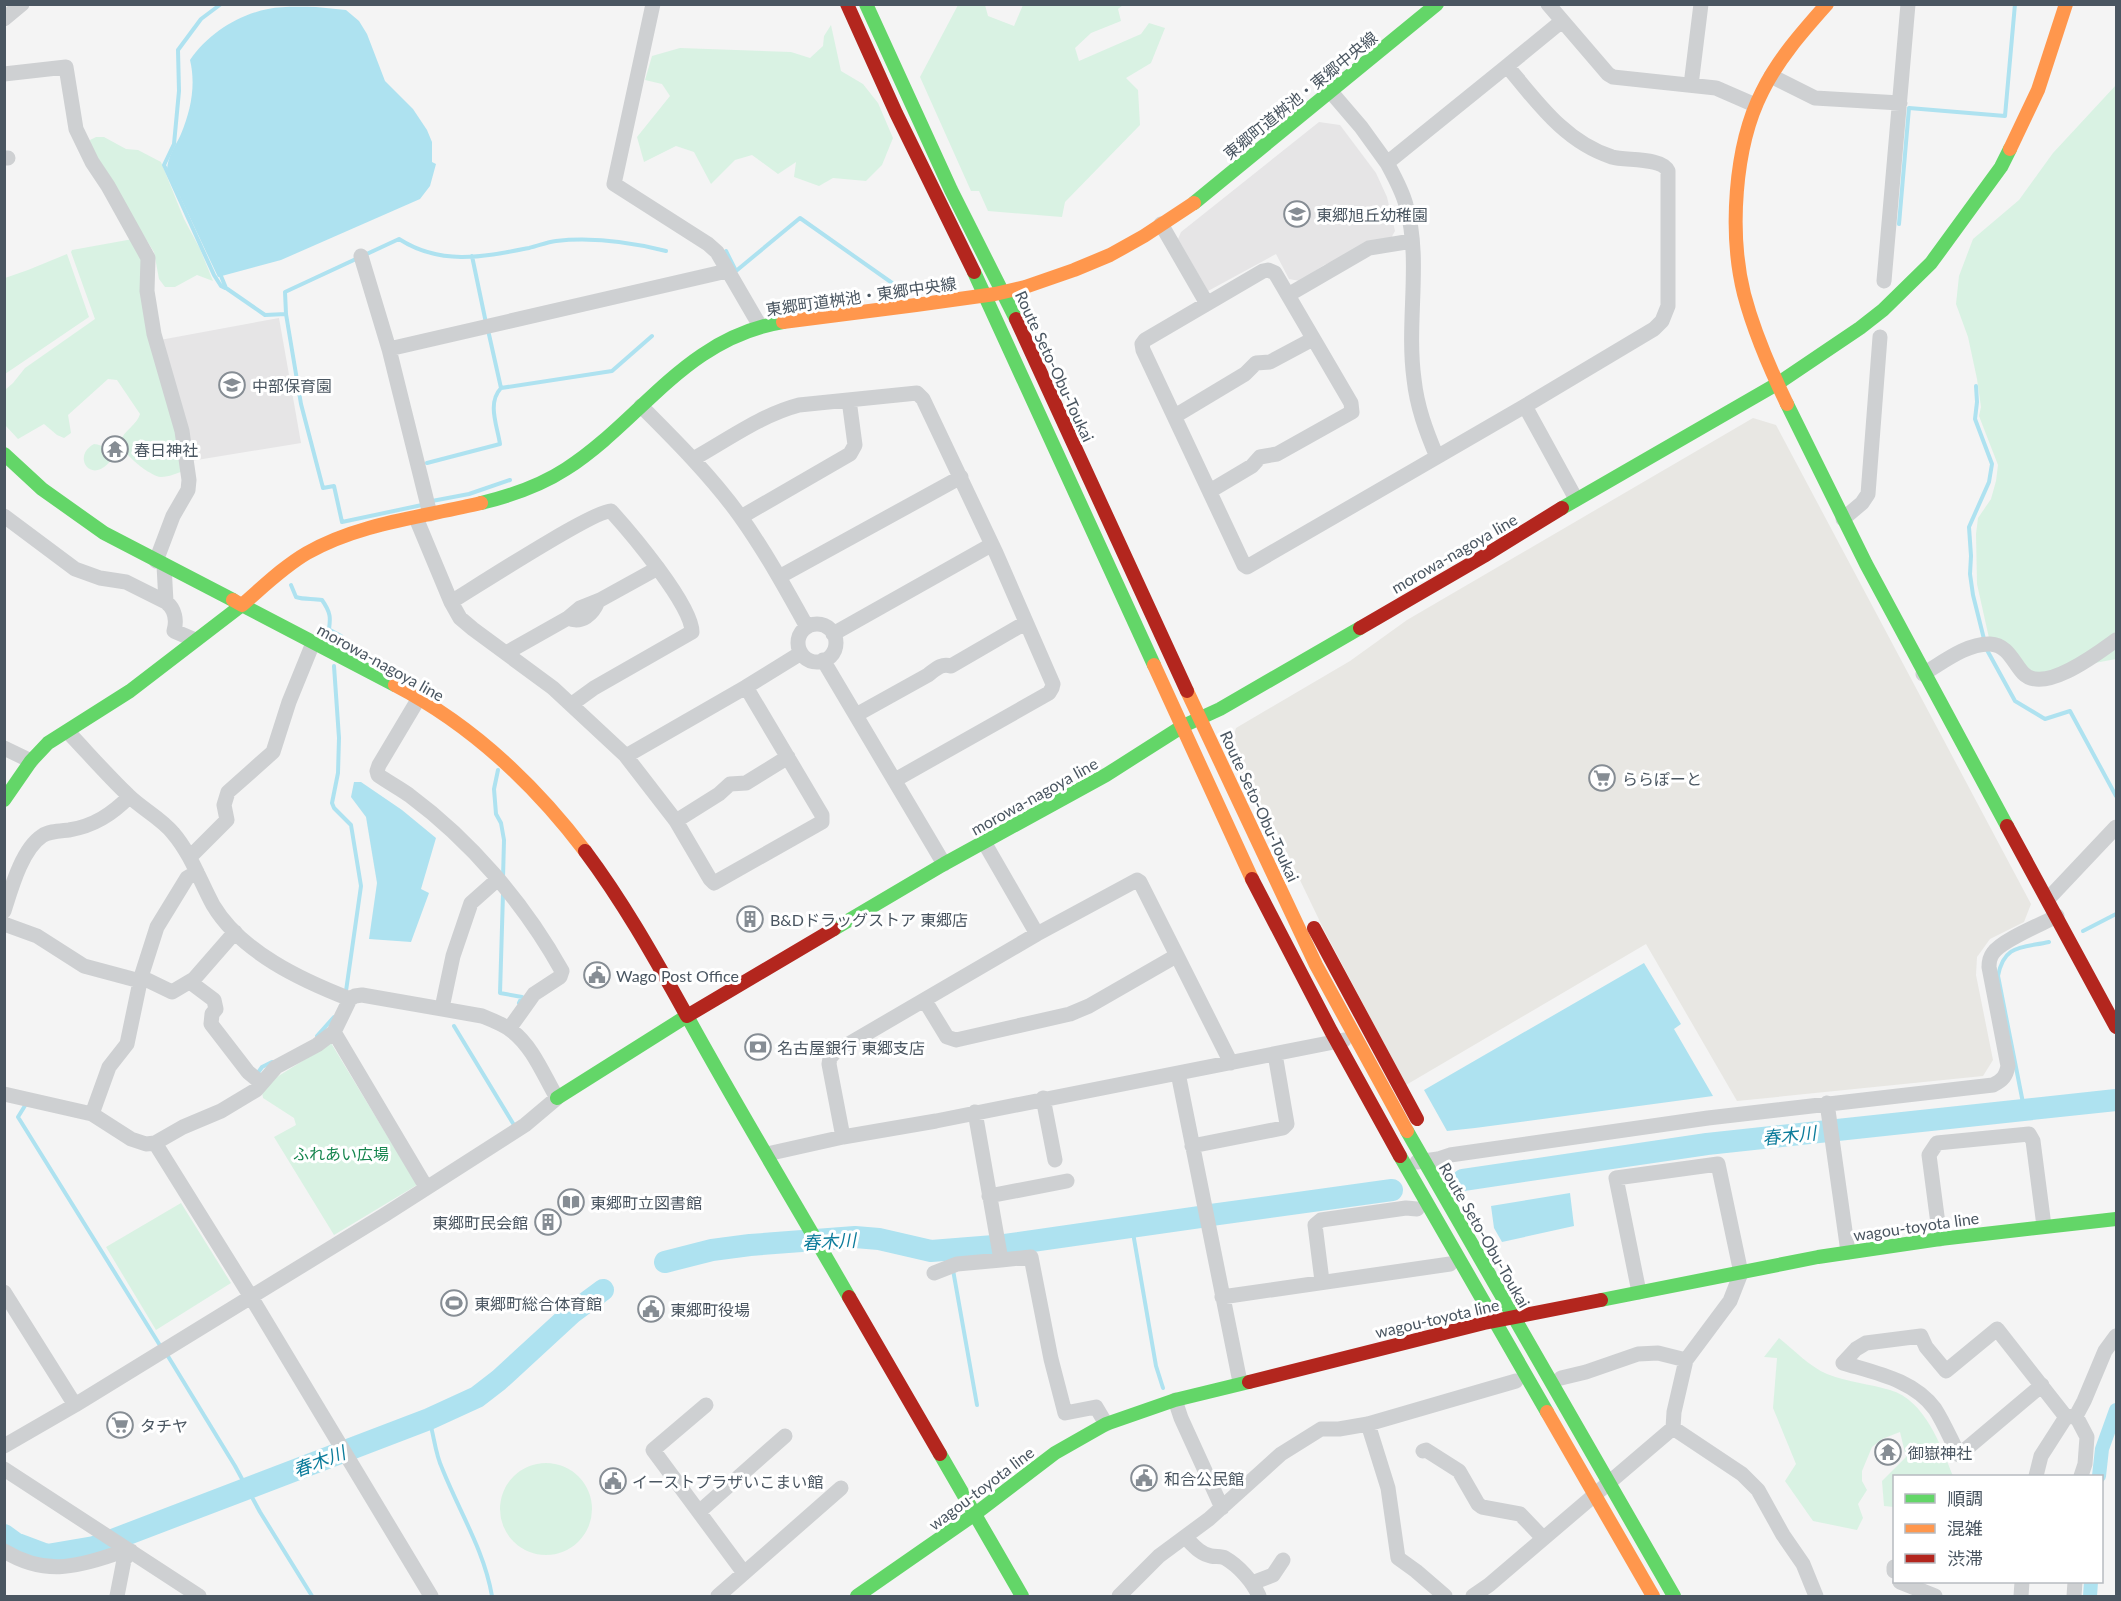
<svg xmlns="http://www.w3.org/2000/svg" width="2121" height="1601" font-family="Lato,'Noto Sans JP',sans-serif">
	<rect width="100%" height="100%" fill="#f4f4f4"/>
	<path fill="#e8e7e3" d="M 1753,418 L 1776,425 L 2031,904 L 2024,922 L 1990,939 L 1977,957 L 1976,975 L 1993,1060 L 1983,1076 L 1737,1101 L 1646,944 L 1406,1085 L 1324,930 L 1272,822 L 1250,802 L 1228,754 L 1236,728 L 1350,661 L 1407,620 Z"/>
	<path fill="#e6e5e6" d="M 1319,122 L 1340,125 L 1376,173 L 1387,197 L 1395,231 L 1390,240 L 1324,265 L 1300,281 L 1289,279 L 1276,254 L 1208,291 L 1178,239 L 1181,232 Z
		M 279,318 L 301,443 L 191,461 L 160,340 Z"/>
	<path fill="#d9f2e3" d="M 958,5 L 985,5 L 988,16 L 1014,26 L 1023,5 L 1123,5 L 1118,9 L 1121,21 L 1091,33 L 1075,48 L 1079,61 L 1141,34 L 1149,23 L 1165,28 L 1151,63 L 1126,78 L 1138,90 L 1140,125 L 1065,202 L 1062,217 L 988,211 L 979,191 L 971,191 L 920,77 Z
		M 831,25 L 841,71 L 863,84 L 878,103 L 893,138 L 882,165 L 866,181 L 833,178 L 819,186 L 794,177 L 796,162 L 778,174 L 752,155 L 735,160 L 711,184 L 694,152 L 676,146 L 644,162 L 637,137 L 670,96 L 662,84 L 645,80 L 652,56 L 680,48 L 791,52 L 810,58 L 823,46 L 824,36 Z
		M 2116,85 L 2116,659 L 2036,674 L 1989,638 L 1977,584 L 1976,534 L 1978,518 L 1991,499 L 1996,481 L 1998,465 L 1979,416 L 1981,407 L 1977,379 L 1968,337 L 1956,304 L 1959,276 L 1973,239 L 2019,200 L 2053,153 Z
		M 96,137 L 104,137 L 126,149 L 138,150 L 161,162 L 184,219 L 200,249 L 213,281 L 197,275 L 175,287 L 165,287 L 159,279 L 154,252 L 91,152 L 90,140 Z
		M 133,239 L 144,260 L 184,471 C 177,473 169,477 161,477 C 151,477 119,452 121,441 C 123,431 137,425 140,414 L 117,380 L 108,379 L 68,415 L 71,433 L 64,438 L 57,435 L 44,424 L 18,439 L 5,425 L 5,390 L 13,383 L 25,368 L 95,319 L 71,252 L 72,250 Z
		M 67,254 L 89,317 L 5,374 L 5,278 L 28,270 Z
		M 94,444 C 104,445 108,450 112,459 C 91,487 71,456 94,444 Z
		M 331,1043 L 417,1185 L 334,1235 L 274,1137 L 296,1125 L 294,1118 L 263,1098 L 261,1087 Z
		M 181,1203 L 231,1283 L 156,1330 L 106,1247 Z
		M 1779,1338 C 1794,1350 1810,1367 1827,1374 C 1847,1382 1870,1384 1890,1390 C 1925,1400 1941,1446 1953,1476 L 1894,1476 L 1894,1507 L 1884,1506 L 1882,1481 L 1906,1457 L 1900,1432 L 1882,1439 L 1872,1447 L 1862,1471 L 1862,1481 L 1867,1490 L 1858,1504 L 1863,1518 L 1857,1530 L 1813,1521 L 1785,1481 L 1796,1464 L 1773,1408 L 1777,1358 L 1764,1357 Z
		M500 1509a46 46 0 1 1 92 0a46 46 0 1 1-92 0Z"/>
	<path fill="#aee2f0" d="M 316,7 L 346,10 L 359,21 L 367,34 L 385,81 L 413,109 L 427,130 L 432,142 L 432,162 L 436,164 L 430,186 L 420,199 L 281,260 L 218,277 L 167,169 C 168,156 176,145 181,134 C 191,110 196,85 190,60 C 208,34 237,15 268,9 C 283,6 301,7 316,7 Z
		M 354,782 L 361,782 L 402,810 L 436,838 L 421,889 L 429,893 L 411,942 L 369,939 L 377,883 L 366,817 L 351,797 Z
		M 1644,963 L 1681,1024 L 1674,1029 L 1713,1096 L 1475,1128 L 1447,1131 L 1424,1090 Z
		M 1570,1193 L 1574,1226 L 1502,1242 L 1494,1228 L 1491,1206 Z"/>
	<g fill="none" stroke-linecap="round" stroke-linejoin="round">
		<path stroke="#aee2f0" stroke-width="4" d="M 221,4 L 201,19 L 178,50 L 179,91 L 174,144 L 164,165 L 214,275 L 221,286 L 225,288
			M 1899,224 L 1909,108 L 2005,116 L 2015,4
			M 726,251 L 736,271 L 800,218 L 895,285 L 898,298
			M 472,256 L 486,323
			M 221,276 L 226,288 L 265,315 L 286,314 L 301,404 L 323,488 L 334,486 L 342,522 L 422,505
			M 286,314 L 285,292 L 399,239 C 441,266 483,257 529,248 C 538,246 547,242 556,241 C 592,237 630,242 666,251
			M 488,330 L 501,388
			M 1976,386 L 1977,402 L 1975,419 L 1992,464 L 1989,482 L 1969,527 L 1971,556 L 1970,574 L 1973,595 L 1984,639
			M 427,463 L 500,444 C 497,425 487,403 501,388 L 612,371 L 652,336
			M 432,501 L 469,494 L 510,480
			M 291,585 L 296,597 C 305,600 313,598 322,600 C 334,617 329,621 328,639
			M 330,630 L 341,636
			M 1987,650 L 2015,701 L 2045,719 L 2070,711 L 2116,796
			M 334,666 L 339,738 L 338,773 L 332,803 L 334,808 L 351,825 L 361,886 L 346,991
			M 498,770 L 494,789 L 496,814 L 501,823 L 504,840 L 503,878
			M 503,894 L 500,993 L 522,997 L 519,1003
			M 2083,931 L 2116,914
			M 454,1026 L 514,1125
			M 317,1036 L 334,1017
			M 257,1074 L 262,1067 L 272,1062
			M 26,1104 L 18,1117 L 161,1347
			M 2024,1108 L 1998,976 C 2004,944 2022,948 2049,942
			M 1132,1227 L 1156,1366 L 1163,1388
			M 955,1259 L 956,1249
			M 953,1270 L 977,1405
			M 166,1353 L 235,1466 L 260,1512 L 312,1596
			M 429,1419 C 434,1435 435,1453 442,1468 C 459,1511 484,1550 492,1596"/>
		<path stroke="#aee2f0" stroke-width="14" d="M 2099,1476 L 2102,1449 L 2116,1410
			M 2090,1596 L 2091,1582"/>
		<path stroke="#aee2f0" stroke-width="22" d="M 1463,1180 L 1707,1144 L 2116,1100
			M 1211,1215 L 1392,1190
			M 1005,1245 L 1200,1217
			M 665,1262 L 712,1250 L 750,1245 L 855,1237 L 879,1239 L 931,1251 L 994,1246
			M 4,1535 L 15,1543 L 47,1555 L 94,1547 L 429,1419 L 477,1397 L 499,1380 L 572,1313 L 603,1290"/>
		<path stroke="#ced0d2" stroke-width="15" d="M 653,4 L 614,184 L 708,244 L 717,252 L 760,326
			M 1548,4 L 1608,74 L 1613,77 L 1716,88 L 1755,105
			M 4,19 L 22,4
			M 1562,21 L 1507,66 C 1537,102 1565,142 1612,157 C 1626,161 1662,157 1668,171 L 1668,306 L 1662,321 L 1654,329 L 1525,406 L 1576,499
			M 4,74 L 66,67 L 76,129 L 92,162 L 108,186 L 148,258 L 147,291 L 154,334 L 182,431 L 189,480 L 188,490 L 173,516 L 156,561
			M 1771,76 L 1815,98 L 1900,103
			M 1691,85 L 1701,4
			M 1331,92 L 1361,127 L 1387,163
			M 4,158 L 8,158
			M 1161,224 L 1206,302
			M 361,256 L 389,349 L 430,514
			M 1884,281 L 1908,4
			M 1288,295 L 1369,248 L 1412,241
			M 389,349 L 727,271
			M 641,406 C 676,441 711,476 740,516 C 765,551 786,589 807,627
			M 1175,416 L 1245,374 L 1256,363 L 1270,362 L 1313,339
			M 1437,457 C 1426,431 1417,407 1414,379 C 1406,321 1422,260 1406,205 C 1402,190 1394,176 1387,163 L 1507,66
			M 693,459 C 727,440 761,415 799,405 L 917,393 L 923,399 L 996,553 L 1053,684 L 1052,688 L 1049,693 L 895,780
			M 1210,491 L 1252,466 L 1260,457 L 1277,454 L 1352,412 L 1351,403 L 1275,273 L 1268,270 L 1263,271 L 1145,340 L 1142,344 L 1143,350 L 1244,565 L 1247,567 L 1525,406
			M 4,516 L 75,569 L 100,578 L 126,582 L 166,602 C 175,609 177,620 174,631 L 195,640
			M 741,517 L 850,454 L 855,445 L 849,400
			M 416,518 L 451,602 L 460,618 L 473,629 L 553,688 L 625,755 L 676,821 L 710,879 L 714,883 L 822,822 L 822,815 L 746,687 L 801,653
			M 1843,519 L 1862,503 L 1868,494 L 1880,337
			M 164,565 L 166,602
			M 779,577 L 961,477
			M 451,602 C 474,588 594,510 611,511 C 630,532 692,605 692,632 L 594,688 L 572,704
			M 568,618 C 582,624 593,614 598,601
			M798 643a19 19 0 1 1 38 0a19 19 0 1 1-38 0Z
			M 833,634 L 991,545
			M 506,653 L 568,618 L 580,608 L 600,600 L 658,568
			M 823,660 L 944,864
			M 1923,674 C 1942,663 1967,643 1990,644 C 2008,645 2013,662 2023,673 C 2044,695 2098,653 2116,640
			M 419,698 L 379,765 L 377,771 L 378,775 C 388,782 399,788 409,795 C 471,841 524,903 562,971 L 560,977 L 534,994 L 509,1029
			M 856,715 L 928,675 C 936,669 941,663 951,666 L 1025,623
			M 68,732 C 88,753 107,775 128,795 C 142,809 161,818 173,833 C 191,854 200,881 213,905 C 241,952 301,980 350,999
			M 4,748 L 31,761
			M 626,756 L 746,687
			M 676,821 L 719,794 L 730,784 L 746,783 L 788,757
			M 984,842 L 1037,934
			M 190,857 L 227,820 L 224,805 L 228,792 L 273,752 L 289,702 L 313,643
			M 2048,899 L 2116,827
			M 4,911 C 11,889 22,849 42,836 C 49,831 60,831 69,830 C 94,826 112,814 129,797
			M 4,924 L 37,936 L 84,966 L 140,981
			M 141,977 L 172,992 L 194,979 L 235,932
			M 190,982 L 214,1000 L 216,1009 L 212,1014 L 211,1024 L 248,1072 L 261,1083
			M 925,1001 L 947,1037 L 956,1040 L 1070,1014 L 1089,1006 L 1176,956
			M 442,1008 L 453,956 L 471,903 L 498,879
			M 334,1032 L 426,1187
			M 1178,1073 L 1240,1382
			M 4,1094 L 92,1114 L 131,1139 L 146,1144 L 155,1143 L 183,1127 L 221,1111 L 256,1090 L 276,1067 L 317,1045 L 334,1032 L 350,999 L 355,996 L 362,995 L 482,1016 C 492,1020 503,1024 512,1031 C 533,1047 544,1076 557,1098 L 525,1125 L 386,1214 L 75,1405 L 4,1446
			M 1043,1098 L 1055,1160
			M 1827,1103 L 1848,1252
			M 975,1112 L 1001,1260 L 1031,1257 L 1051,1359 L 1065,1413 L 1096,1407 L 1106,1424
			M 92,1114 L 109,1067 L 127,1044 L 141,977 L 157,927 L 187,878 L 197,872
			M 843,1137 L 829,1064 L 830,1058 L 835,1052 L 1037,934 L 1137,880 L 1140,882 L 1231,1063
			M 155,1143 L 251,1297 L 431,1596
			M 1192,1146 L 1283,1128 L 1287,1124 L 1275,1054
			M 767,1154 L 843,1137 L 936,1121 L 1344,1040
			M 1417,1162 L 1438,1159 L 1450,1155 L 1708,1118 L 1993,1085 C 2003,1080 2006,1076 2008,1066 L 1989,967 C 1989,962 1990,957 1993,953 C 2002,940 2042,924 2057,916
			M 989,1196 L 1067,1181
			M 1940,1239 L 1929,1155 L 1937,1143 L 2029,1134 L 2033,1141 L 2044,1226
			M 934,1273 L 957,1264 L 1001,1260
			M 1322,1281 L 1315,1225 L 1321,1220 L 1406,1208 L 1417,1209
			M 4,1292 L 75,1405
			M 1222,1297 L 1450,1264
			M 1561,1378 L 1586,1372 L 1638,1354 L 1658,1353 L 1686,1360
			M 2042,1385 L 1959,1455 C 1951,1440 1944,1423 1935,1409 C 1914,1380 1876,1373 1843,1363 L 1856,1349 L 1866,1343 L 1921,1336 L 1926,1347 L 1946,1371 L 1997,1329 L 2066,1417
			M 1175,1400 L 1181,1418 L 1222,1508
			M 706,1405 L 653,1450 L 744,1573
			M 1368,1424 L 1388,1488 L 1398,1558 L 1416,1571 L 1445,1596
			M 1673,1428 L 1742,1474 L 1758,1490 L 1783,1535 L 1803,1564 L 1816,1596
			M 1423,1451 L 1426,1450 L 1459,1471 L 1478,1504 L 1482,1507 L 1520,1514 L 1543,1538
			M 4,1469 L 199,1596
			M 2036,1476 L 2041,1456 L 2066,1417 L 2076,1416
			M 2081,1476 L 2085,1464 L 2087,1437 L 2076,1416 L 2084,1401 L 2105,1351 L 2116,1336
			M 699,1512 L 785,1436
			M 1185,1537 C 1193,1545 1200,1554 1211,1556 C 1216,1557 1221,1556 1225,1558 C 1239,1566 1253,1582 1259,1596
			M 4,1551 C 44,1575 74,1568 115,1554
			M 1894,1567 L 1894,1571
			M 1900,1582 L 1935,1596
			M 1252,1583 L 1273,1575 L 1283,1560
			M 117,1596 L 124,1560 L 131,1551
			M 718,1596 L 841,1488
			M 1119,1596 L 1159,1556 L 1209,1519 L 1281,1454 L 1321,1429 L 1339,1429 L 1368,1424 L 1516,1381
			M 1473,1596 L 1489,1585 L 1673,1428 L 1674,1412 L 1686,1360 L 1730,1301 L 1741,1273 L 1718,1164 L 1616,1178 L 1639,1292
			M 2021,1596 L 2022,1582
			M 2074,1596 L 2075,1582"/>
		<path stroke="#63d668" stroke-width="14" d="M 866,4 L 951,190 L 1016,319
			M 1194,203 L 1437,4
			M 974,272 L 1154,665
			M 1787,404 L 1866,564 L 2007,826
			M 4,454 L 42,489 L 104,533 L 233,600
			M 481,503 C 510,496 540,486 566,469 C 642,420 685,338 783,322
			M 1562,508 L 1777,384 L 1860,328 L 1883,310 L 1931,263 L 2001,167 L 2010,149
			M 4,800 L 31,761 L 48,743 L 130,691 L 242,605 L 395,685
			M 834,929 L 944,864 L 1106,775 L 1183,726 L 1220,709 L 1360,628
			M 557,1098 L 687,1016 C 739,1111 795,1203 849,1297
			M 1407,1131 L 1674,1596
			M 1400,1156 L 1547,1412
			M 1601,1300 L 1818,1257 L 1940,1239 L 2116,1219
			M 940,1454 L 1022,1596
			M 857,1596 L 975,1514 L 1055,1453 L 1106,1424 L 1175,1400 L 1249,1382"/>
		<path stroke="#ff974d" stroke-width="14" d="M 2010,149 L 2038,90 L 2066,4
			M 783,322 L 916,305 L 995,294 L 1025,287 L 1074,270 L 1110,255 L 1144,236 L 1194,203
			M 1787,404 C 1770,369 1754,332 1744,294 C 1729,234 1734,147 1762,92 C 1778,59 1803,31 1827,4
			M 233,600 L 242,605 C 263,587 283,567 307,553 C 359,523 423,517 481,503
			M 1154,665 L 1252,879
			M 395,685 C 470,724 534,784 585,851
			M 1187,691 L 1316,965 L 1407,1131
			M 1547,1412 L 1653,1596"/>
		<path stroke="#b3261e" stroke-width="14" d="M 847,4 L 896,113 L 974,272
			M 1016,319 L 1187,691
			M 1360,628 L 1484,556 L 1562,508
			M 2007,826 L 2116,1027
			M 585,851 C 624,903 655,959 687,1016 L 834,929
			M 1252,879 L 1331,1031 L 1400,1156
			M 1314,928 L 1417,1119
			M 849,1297 L 940,1454
			M 1249,1382 L 1484,1323 L 1601,1300"/>
	</g>
	<defs>
		<g id="school-ring" transform="scale(1.35)"><circle r="9.5" fill="#fff" stroke="#868d94" stroke-width="1.5"/><path d="M0-5L7-2L0 1L-7-2ZM-4 1L0 2.5L4 1V4Q0 6-4 4Z" fill="#868d94"/></g>
		<g id="temple-ring" transform="scale(1.35)"><circle r="9.5" fill="#fff" stroke="#868d94" stroke-width="1.5"/><path d="M0-6L5-2H3V0L6.5 2.5H4V6H1.5V3h-3V6H-4V2.5H-6.5L-3 0V-2H-5Z" fill="#868d94"/></g>
		<g id="supermarket-ring" transform="scale(1.35)"><circle r="9.5" fill="#fff" stroke="#868d94" stroke-width="1.5"/><path d="M-6-5.5h2.5l.6 2H6L4.5 2H-2.5L-4.4-4H-6ZM-1.5 3.2a1.3 1.3 0 1 0 .1 0ZM3 3.2a1.3 1.3 0 1 0 .1 0Z" fill="#868d94"/></g>
		<g id="building-ring" transform="scale(1.35)"><circle r="9.5" fill="#fff" stroke="#868d94" stroke-width="1.5"/><path d="M-4-6H4V6H1V3H-1V6H-4ZM-2.5-4.3h1.7v1.8h-1.7ZM.8-4.3h1.7v1.8H.8ZM-2.5-1h1.7V.8h-1.7ZM.8-1h1.7V.8H.8Z" fill="#868d94"/></g>
		<g id="civic-ring" transform="scale(1.35)"><circle r="9.5" fill="#fff" stroke="#868d94" stroke-width="1.5"/><path d="M-.6-6.5H3V-4.5H.6V-3L4-1V1h2V6H-6V1h2V-1L-.6-3ZM-1.2 2.5V6h2.4V2.5Z" fill="#868d94"/></g>
		<g id="bank-ring" transform="scale(1.35)"><circle r="9.5" fill="#fff" stroke="#868d94" stroke-width="1.5"/><path d="M-6-4H6V4H-6ZM0-2.3a2.3 2.3 0 1 0 0 4.6a2.3 2.3 0 1 0 0-4.6Z" fill="#868d94"/></g>
		<g id="library-ring" transform="scale(1.35)"><circle r="9.5" fill="#fff" stroke="#868d94" stroke-width="1.5"/><path d="M-6-4Q-3-5.5-.7-3.5V5Q-3 3-6 4ZM6-4Q3-5.5 .7-3.5V5Q3 3 6 4Z" fill="#868d94"/></g>
		<g id="stadium-ring" transform="scale(1.35)"><circle r="9.5" fill="#fff" stroke="#868d94" stroke-width="1.5"/><path d="M0-5a6.5 5 0 1 0 0 10a6.5 5 0 1 0 0-10ZM-3.5-1.8h7v3.6h-7Z" fill="#868d94"/></g>
	</defs>
	<g fill-rule="evenodd">
		<use href="#school-ring" x="1297" y="214"/>
		<use href="#school-ring" x="232" y="385"/>
		<use href="#temple-ring" x="115" y="449"/>
		<use href="#supermarket-ring" x="1602" y="778"/>
		<use href="#building-ring" x="750" y="919"/>
		<use href="#civic-ring" x="597" y="975"/>
		<use href="#bank-ring" x="758" y="1047"/>
		<use href="#library-ring" x="571" y="1202"/>
		<use href="#building-ring" x="548" y="1222"/>
		<use href="#stadium-ring" x="454" y="1303"/>
		<use href="#civic-ring" x="651" y="1309"/>
		<use href="#supermarket-ring" x="120" y="1425"/>
		<use href="#temple-ring" x="1888" y="1452"/>
		<use href="#civic-ring" x="1144" y="1478"/>
		<use href="#civic-ring" x="613" y="1481"/>
	</g>
	<g text-anchor="middle" dominant-baseline="central" stroke-width="6" stroke-linejoin="round" paint-order="stroke">
		<g font-size="16" fill="#4a5661" stroke="#fff">
			<text transform="translate(1300 95) rotate(-39)">東郷町道桝池・東郷中央線</text>
			<text transform="translate(861 296) rotate(-8)">東郷町道桝池・東郷中央線</text>
			<text transform="translate(1055 366) rotate(65)">Route Seto-Obu-Toukai</text>
			<text transform="translate(1454 553) rotate(-30)">morowa-nagoya line</text>
			<text transform="translate(381 662) rotate(29)">morowa-nagoya line</text>
			<text transform="translate(1034 796) rotate(-29)">morowa-nagoya line</text>
			<text transform="translate(1260 806) rotate(65)">Route Seto-Obu-Toukai</text>
			<text transform="translate(1916 1226) rotate(-8)">wagou-toyota line</text>
			<text transform="translate(1485 1235) rotate(60)">Route Seto-Obu-Toukai</text>
			<text transform="translate(1437 1318) rotate(-13)">wagou-toyota line</text>
			<text transform="translate(981 1488) rotate(-37)">wagou-toyota line</text>
		</g>
		<g font-size="16" fill="#4a5661" stroke="#fff" text-anchor="start">
			<text x="1316" y="214">東郷旭丘幼稚園</text>
			<text x="252" y="385">中部保育園</text>
			<text x="134" y="449">春日神社</text>
			<text x="1622" y="778">ららぽーと</text>
			<text x="770" y="919">B&amp;Dドラッグストア 東郷店</text>
			<text x="616" y="975">Wago Post Office</text>
			<text x="777" y="1047">名古屋銀行 東郷支店</text>
			<text x="590" y="1202">東郷町立図書館</text>
			<text x="528" y="1222" text-anchor="end">東郷町民会館</text>
			<text x="474" y="1303">東郷町総合体育館</text>
			<text x="670" y="1309">東郷町役場</text>
			<text x="140" y="1425">タチヤ</text>
			<text x="1908" y="1452">御嶽神社</text>
			<text x="1164" y="1478">和合公民館</text>
			<text x="632" y="1481">イーストプラザいこまい館</text>
		</g>
		<g font-size="16" fill="#17864f" stroke="#fff">
			<text x="341" y="1153">ふれあい広場</text>
		</g>
		<g font-size="18" font-style="italic" fill="#0c7c9b" stroke="#fff">
			<text transform="translate(1789 1135) rotate(-6)">春木川</text>
			<text transform="translate(829 1241) rotate(-3)">春木川</text>
			<text transform="translate(319 1461) rotate(-21)">春木川</text>
		</g>
	</g>
	<rect width="2121" height="1601" fill="none" stroke="#4a5661" stroke-width="12"/>
	<rect x="1893" y="1475" width="210" height="108" fill="#ffffff" stroke="#b7bbc0" stroke-width="1.5"/>
	<rect x="1905" y="1494" width="30" height="9" fill="#63d668" stroke="#b7bbc0" stroke-width="1.5"/>
	<text x="1947" y="1505" font-size="18" fill="#4a5661">順調</text>
	<rect x="1905" y="1524" width="30" height="9" fill="#ff974d" stroke="#b7bbc0" stroke-width="1.5"/>
	<text x="1947" y="1535" font-size="18" fill="#4a5661">混雑</text>
	<rect x="1905" y="1554" width="30" height="9" fill="#b3261e" stroke="#b7bbc0" stroke-width="1.5"/>
	<text x="1947" y="1565" font-size="18" fill="#4a5661">渋滞</text>
</svg>
